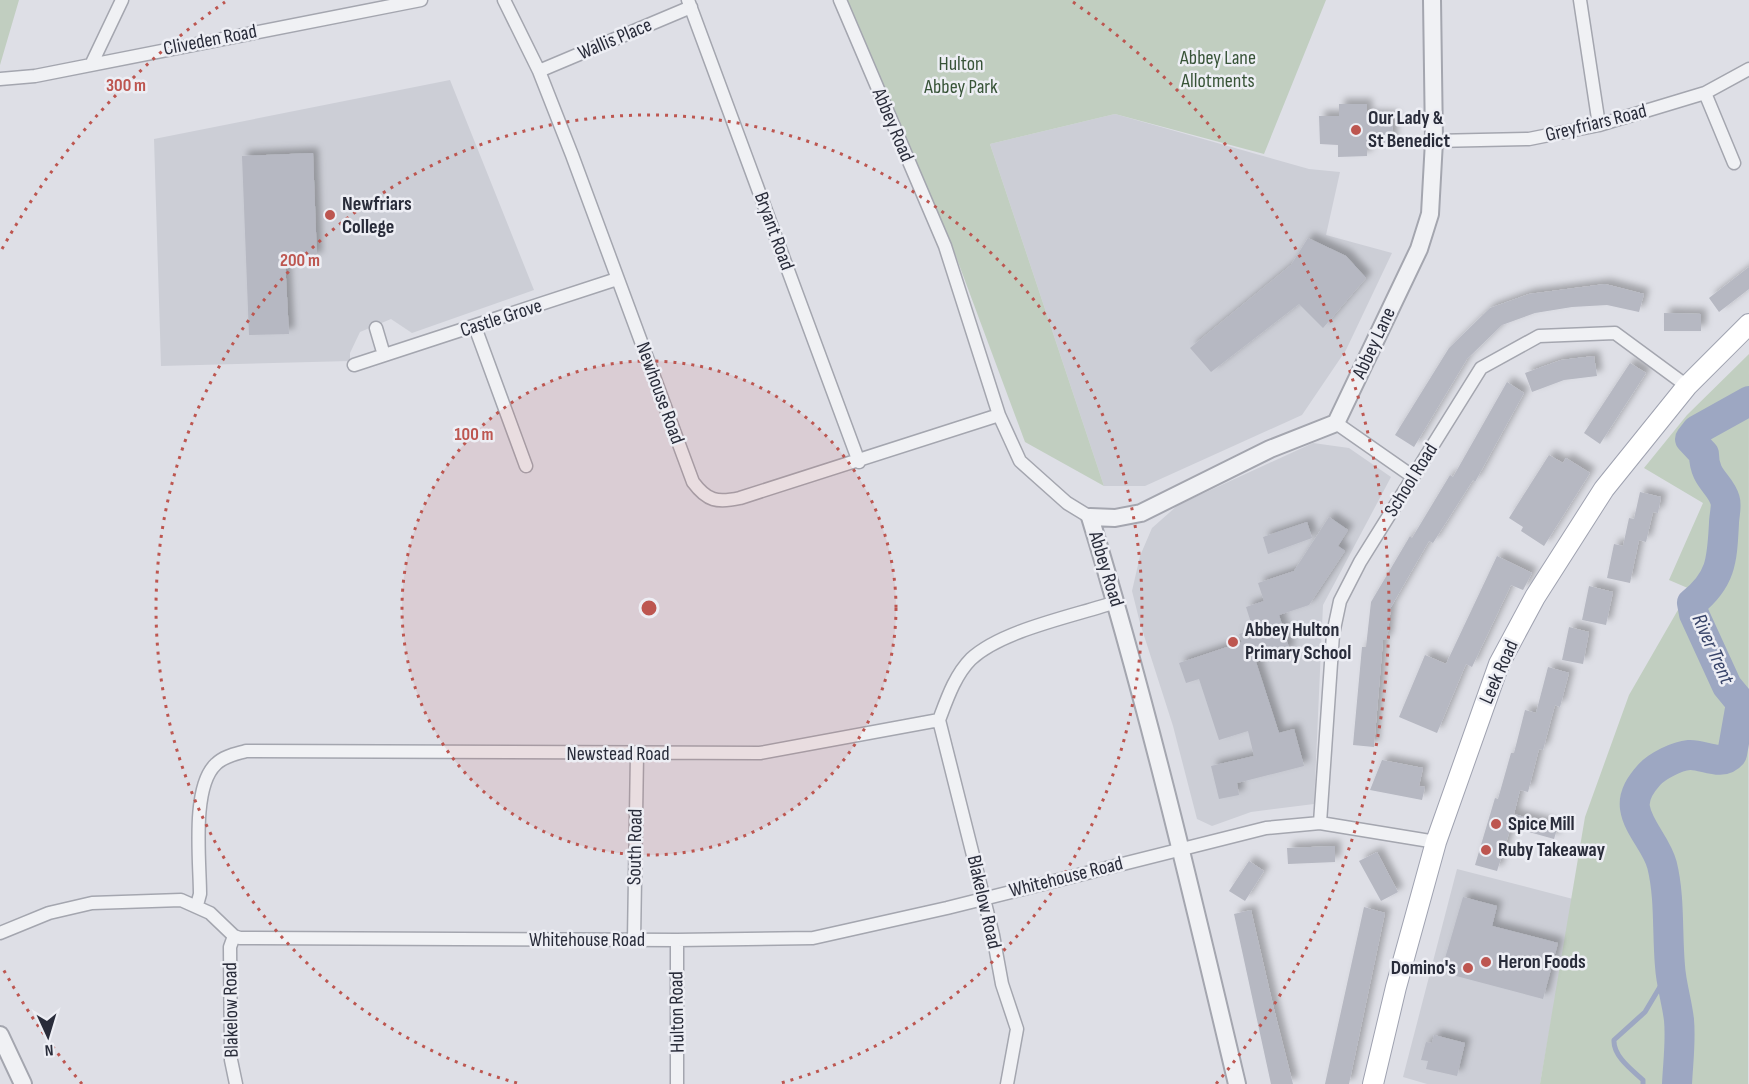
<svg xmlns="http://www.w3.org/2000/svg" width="1749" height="1084" font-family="'Sofia Sans Condensed',sans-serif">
	<defs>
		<filter id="shadow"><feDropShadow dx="5.5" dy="-5.5" stdDeviation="3" flood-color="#0004"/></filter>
	</defs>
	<rect width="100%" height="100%" fill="#dedfe6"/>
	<path fill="#ccced6" d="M 450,80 L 534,290 L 412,333 L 391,319 L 360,332 L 350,353 L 350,361 L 161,366 L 154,139 Z
		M 1115,114 L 1309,169 L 1340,172 L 1326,235 L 1392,253 L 1346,350 L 1302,415 L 1145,486 L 1104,486 L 990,144 Z
		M 1313,443 L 1349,448 L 1391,477 L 1323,605 L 1314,804 L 1251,812 L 1212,826 L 1197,819 L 1173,726 L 1140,623 L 1132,591 L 1140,556 L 1152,528 L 1178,505 Z
		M 1457,869 L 1573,899 L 1540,1084 L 1427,1084 L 1403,1077 Z"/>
	<path fill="#c1cec0" d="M 0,0 L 19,0 L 0,65 Z
		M 846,0 L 1326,0 L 1264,154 L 1115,114 L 990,144 L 1104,486 L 1025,442 L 951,243 Z
		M 1749,354 L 1748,1084 L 1540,1084 L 1585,817 L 1629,695 L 1690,589 L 1669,580 L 1703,503 L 1644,468 L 1687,415 Z"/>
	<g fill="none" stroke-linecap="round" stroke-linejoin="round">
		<path stroke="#9da7c2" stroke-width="5" d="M 1643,1084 L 1643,1080 C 1632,1070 1613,1056 1614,1040 L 1645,1012 L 1670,970"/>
		<path stroke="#9da7c2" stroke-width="30" d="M 1677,1084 C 1678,1063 1681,1041 1679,1020 C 1677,1002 1671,984 1670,966 C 1667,933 1670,897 1662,865 C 1657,845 1638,828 1635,808 C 1633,795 1641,784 1649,775 C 1657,766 1677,756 1689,755 C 1704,754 1721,767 1732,754 L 1741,703 L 1727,686 L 1694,614 L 1692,603 C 1722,579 1722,559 1724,523 C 1724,517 1727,506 1725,500 C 1720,483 1704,479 1704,454 L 1690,439 L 1697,430 L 1749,401"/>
	</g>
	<path fill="#b6b8c2" filter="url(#shadow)" d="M 1339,104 L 1367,104 L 1367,115 L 1393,116 L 1392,145 L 1367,145 L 1367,156 L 1338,157 L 1338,145 L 1320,144 L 1319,116 L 1339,116 Z
		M 313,153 L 317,258 L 285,259 L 289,334 L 249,335 L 242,156 Z
		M 1308,238 L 1346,256 L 1366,278 L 1323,328 L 1299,304 L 1211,372 L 1190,348 L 1291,265 Z
		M 1749,267 L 1749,289 L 1719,312 L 1709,298 Z
		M 1605,284 L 1644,294 L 1639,312 L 1607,305 L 1572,307 L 1535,313 L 1502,325 L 1467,359 L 1414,447 L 1395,435 L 1449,348 L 1490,308 L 1529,294 Z
		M 1664,313 L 1701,314 L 1701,331 L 1664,331 Z
		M 1594,356 L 1597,376 L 1564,380 L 1532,392 L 1525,373 L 1561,360 Z
		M 1630,363 L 1646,373 L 1600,444 L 1584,433 Z
		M 1507,382 L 1524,393 L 1475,482 L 1473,480 L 1433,543 L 1429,541 L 1391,607 L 1387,640 L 1383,640 L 1374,747 L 1353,745 L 1362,647 L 1366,647 L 1371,602 L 1410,536 L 1412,538 L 1450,475 L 1453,477 Z
		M 1549,455 L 1563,463 L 1566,458 L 1590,473 L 1544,546 L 1521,531 L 1523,527 L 1509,518 Z
		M 1640,492 L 1661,497 L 1658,513 L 1653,512 L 1646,542 L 1639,540 L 1630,583 L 1607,578 L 1614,544 L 1623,546 L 1629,518 L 1634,519 Z
		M 1329,517 L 1348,530 L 1338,546 L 1345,551 L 1309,605 L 1279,615 L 1290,651 L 1256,662 L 1279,733 L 1294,729 L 1304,766 L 1237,783 L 1239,795 L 1219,799 L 1211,766 L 1254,756 L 1248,731 L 1219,740 L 1199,679 L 1186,683 L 1179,663 L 1242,642 L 1239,634 L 1253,629 L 1246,607 L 1264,601 L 1258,583 L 1294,571 Z
		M 1307,522 L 1312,538 L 1268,554 L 1263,537 Z
		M 1497,556 L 1532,573 L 1523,590 L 1511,585 L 1472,667 L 1466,664 L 1437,733 L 1399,717 L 1425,655 L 1446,664 Z
		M 1589,586 L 1613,592 L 1606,625 L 1582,620 Z
		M 1569,627 L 1589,632 L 1583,664 L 1562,660 Z
		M 1548,667 L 1569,673 L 1560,707 L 1555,705 L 1543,750 L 1539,749 L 1528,792 L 1520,790 L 1514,814 L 1558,826 L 1554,839 L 1511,827 L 1497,871 L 1475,865 L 1495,798 L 1498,799 L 1511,753 L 1514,753 L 1525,710 L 1536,713 Z
		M 1382,760 L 1423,768 L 1419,786 L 1425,787 L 1422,800 L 1370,790 Z
		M 1335,846 L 1335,862 L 1288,864 L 1287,848 Z
		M 1377,852 L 1398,892 L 1381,901 L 1359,861 Z
		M 1249,861 L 1264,871 L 1245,901 L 1229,891 Z
		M 1463,897 L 1497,906 L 1492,926 L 1558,943 L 1543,999 L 1441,972 Z
		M 1364,907 L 1385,913 L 1349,1084 L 1325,1084 Z
		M 1251,910 L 1273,1005 L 1293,1084 L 1271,1084 L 1234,914 Z
		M 1434,1035 L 1465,1043 L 1457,1076 L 1426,1069 L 1428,1061 L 1421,1060 L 1426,1042 L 1432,1043 Z"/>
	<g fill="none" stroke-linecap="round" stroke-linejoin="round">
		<g stroke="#a4a6af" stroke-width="15">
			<path id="minor" d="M 504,0 L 539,71 L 572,155 L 693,482 C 707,501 717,503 740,498 L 999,415
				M 688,0 L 859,462
				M 840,0 L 945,246 L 999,415 L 1020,461 L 1067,503 L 1090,517
				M 1580,0 L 1599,125
				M 92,63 L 122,0
				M 539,71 L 691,7
				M 0,79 L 35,76 L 421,0
				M 1705,93 L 1734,163
				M 1434,141 L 1529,139 L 1599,125 L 1705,93 L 1749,69
				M 475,327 L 526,466
				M 376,328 L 384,355
				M 354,365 L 617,279
				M 1336,423 L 1412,476
				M 939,720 L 993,935 L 1002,984 L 1017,1029 L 1007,1084
				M 1320,823 L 1333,634 L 1340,601 L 1360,562 L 1481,368 L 1539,336 L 1615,333 L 1687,386
				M 197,905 L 200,894 C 200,862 191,787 216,764 C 224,756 236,754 246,751 L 760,753 L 939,720 C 947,699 955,675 971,659 C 1002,630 1074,616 1116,602
				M 0,933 L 49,913 L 92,903 L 181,900 L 210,913 L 234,936 L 240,938 L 677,940 L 813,938 L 947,908 L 1266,828 L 1320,823 L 1436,842
				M 234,936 L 230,947 L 231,1060 L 236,1084
				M 634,940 L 637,754
				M 677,940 L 677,1084"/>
		</g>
		<g stroke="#a4a6af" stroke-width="20">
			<path id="tertiary" d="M 0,1035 L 23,1084
				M 1237,1084 C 1192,894 1147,703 1090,517 L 1115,518 L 1141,513 L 1270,449 L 1336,423 L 1419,249 L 1430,214 L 1434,141 L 1432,0"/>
		</g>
		<g stroke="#9fa2b0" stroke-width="22">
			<path id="primary" d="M 1373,1084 L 1396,987 L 1436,842 L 1499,664 L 1535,597 L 1604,489 L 1687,386 L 1749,324"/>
		</g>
		<use href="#minor" stroke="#f0f1f4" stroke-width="12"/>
		<use href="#tertiary" stroke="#f0f1f4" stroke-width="16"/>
		<use href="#primary" stroke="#fff" stroke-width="20"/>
	</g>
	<circle cx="649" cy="608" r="247" fill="#bd5650" fill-opacity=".12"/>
	<g fill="none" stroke="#bd5650" stroke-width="3" stroke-dasharray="3 6">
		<circle cx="649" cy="608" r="247"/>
		<path d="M517 1083A493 493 0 1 1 781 1083"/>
		<path d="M82 1084A740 740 0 0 1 2 967M2 249A740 740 0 0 1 225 2M1073 2A740 740 0 0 1 1216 1084"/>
	</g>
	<g fill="#bd5650" stroke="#edeef4" stroke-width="2">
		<circle cx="1356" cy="130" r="6"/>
		<circle cx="330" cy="215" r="6"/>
		<circle cx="1233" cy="642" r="6"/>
		<circle cx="1496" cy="824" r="6"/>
		<circle cx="1486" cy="850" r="6"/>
		<circle cx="1486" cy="962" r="6"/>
		<circle cx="1468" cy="968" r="6"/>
	</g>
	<g text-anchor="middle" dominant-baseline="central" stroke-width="5" stroke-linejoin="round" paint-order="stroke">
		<g font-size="20" fill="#292c3a" stroke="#edeef4">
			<text transform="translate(615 39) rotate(-23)">Wallis Place</text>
			<text transform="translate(210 40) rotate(-11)">Cliveden Road</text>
			<text transform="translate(1596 123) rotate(-14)">Greyfriars Road</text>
			<text transform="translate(893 125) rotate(67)">Abbey Road</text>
			<text transform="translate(774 231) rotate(70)">Bryant Road</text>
			<text transform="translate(501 318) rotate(-18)">Castle Grove</text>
			<text transform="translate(1374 343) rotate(-65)">Abbey Lane</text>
			<text transform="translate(660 393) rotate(70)">Newhouse Road</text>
			<text transform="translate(1411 480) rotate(-58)">School Road</text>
			<text transform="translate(1106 569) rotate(73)">Abbey Road</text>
			<text transform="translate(1499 672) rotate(-66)">Leek Road</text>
			<text x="618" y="754">Newstead Road</text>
			<text transform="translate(635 847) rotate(-89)">South Road</text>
			<text transform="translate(1066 877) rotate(-14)">Whitehouse Road</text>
			<text transform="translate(984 902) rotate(77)">Blakelow Road</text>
			<text x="587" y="940">Whitehouse Road</text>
			<text transform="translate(231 1010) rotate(-91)">Blakelow Road</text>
			<text transform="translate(677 1012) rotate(-91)">Hulton Road</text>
		</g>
		<g font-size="20" fill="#385438" stroke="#edeef4">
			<text x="1218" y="58">Abbey Lane<tspan x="1218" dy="23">Allotments</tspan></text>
			<text x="961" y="64">Hulton<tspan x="961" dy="23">Abbey Park</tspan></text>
		</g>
		<g font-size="20" font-weight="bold" fill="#292c3a" stroke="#edeef4" text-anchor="start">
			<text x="1368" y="118">Our Lady &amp;<tspan x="1368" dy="23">St Benedict</tspan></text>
			<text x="342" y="204">Newfriars<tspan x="342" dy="23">College</tspan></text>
			<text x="1245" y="630">Abbey Hulton<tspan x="1245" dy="23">Primary School</tspan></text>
			<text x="1508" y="824">Spice Mill</text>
			<text x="1498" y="850">Ruby Takeaway</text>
			<text x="1498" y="962">Heron Foods</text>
			<text x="1456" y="968" text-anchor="end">Domino's</text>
		</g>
		<g font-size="21" font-style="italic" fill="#384469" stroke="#edeef4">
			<text transform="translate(1713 649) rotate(66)">River Trent</text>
		</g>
	</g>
	<circle cx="649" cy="608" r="9" fill="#bd5650" stroke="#edeef4" stroke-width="3"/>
	<g font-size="18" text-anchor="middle" font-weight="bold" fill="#bd5650" stroke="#edeef4" stroke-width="5" stroke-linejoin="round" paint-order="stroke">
		<text x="126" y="91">300 m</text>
		<text x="300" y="266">200 m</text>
		<text x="474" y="440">100 m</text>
	</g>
	<g transform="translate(48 1036) rotate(176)" stroke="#edeef4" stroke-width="4.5" paint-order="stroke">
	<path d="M0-4.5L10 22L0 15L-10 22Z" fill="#292c3a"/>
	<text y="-9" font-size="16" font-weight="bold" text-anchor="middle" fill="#292c3a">N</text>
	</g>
</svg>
